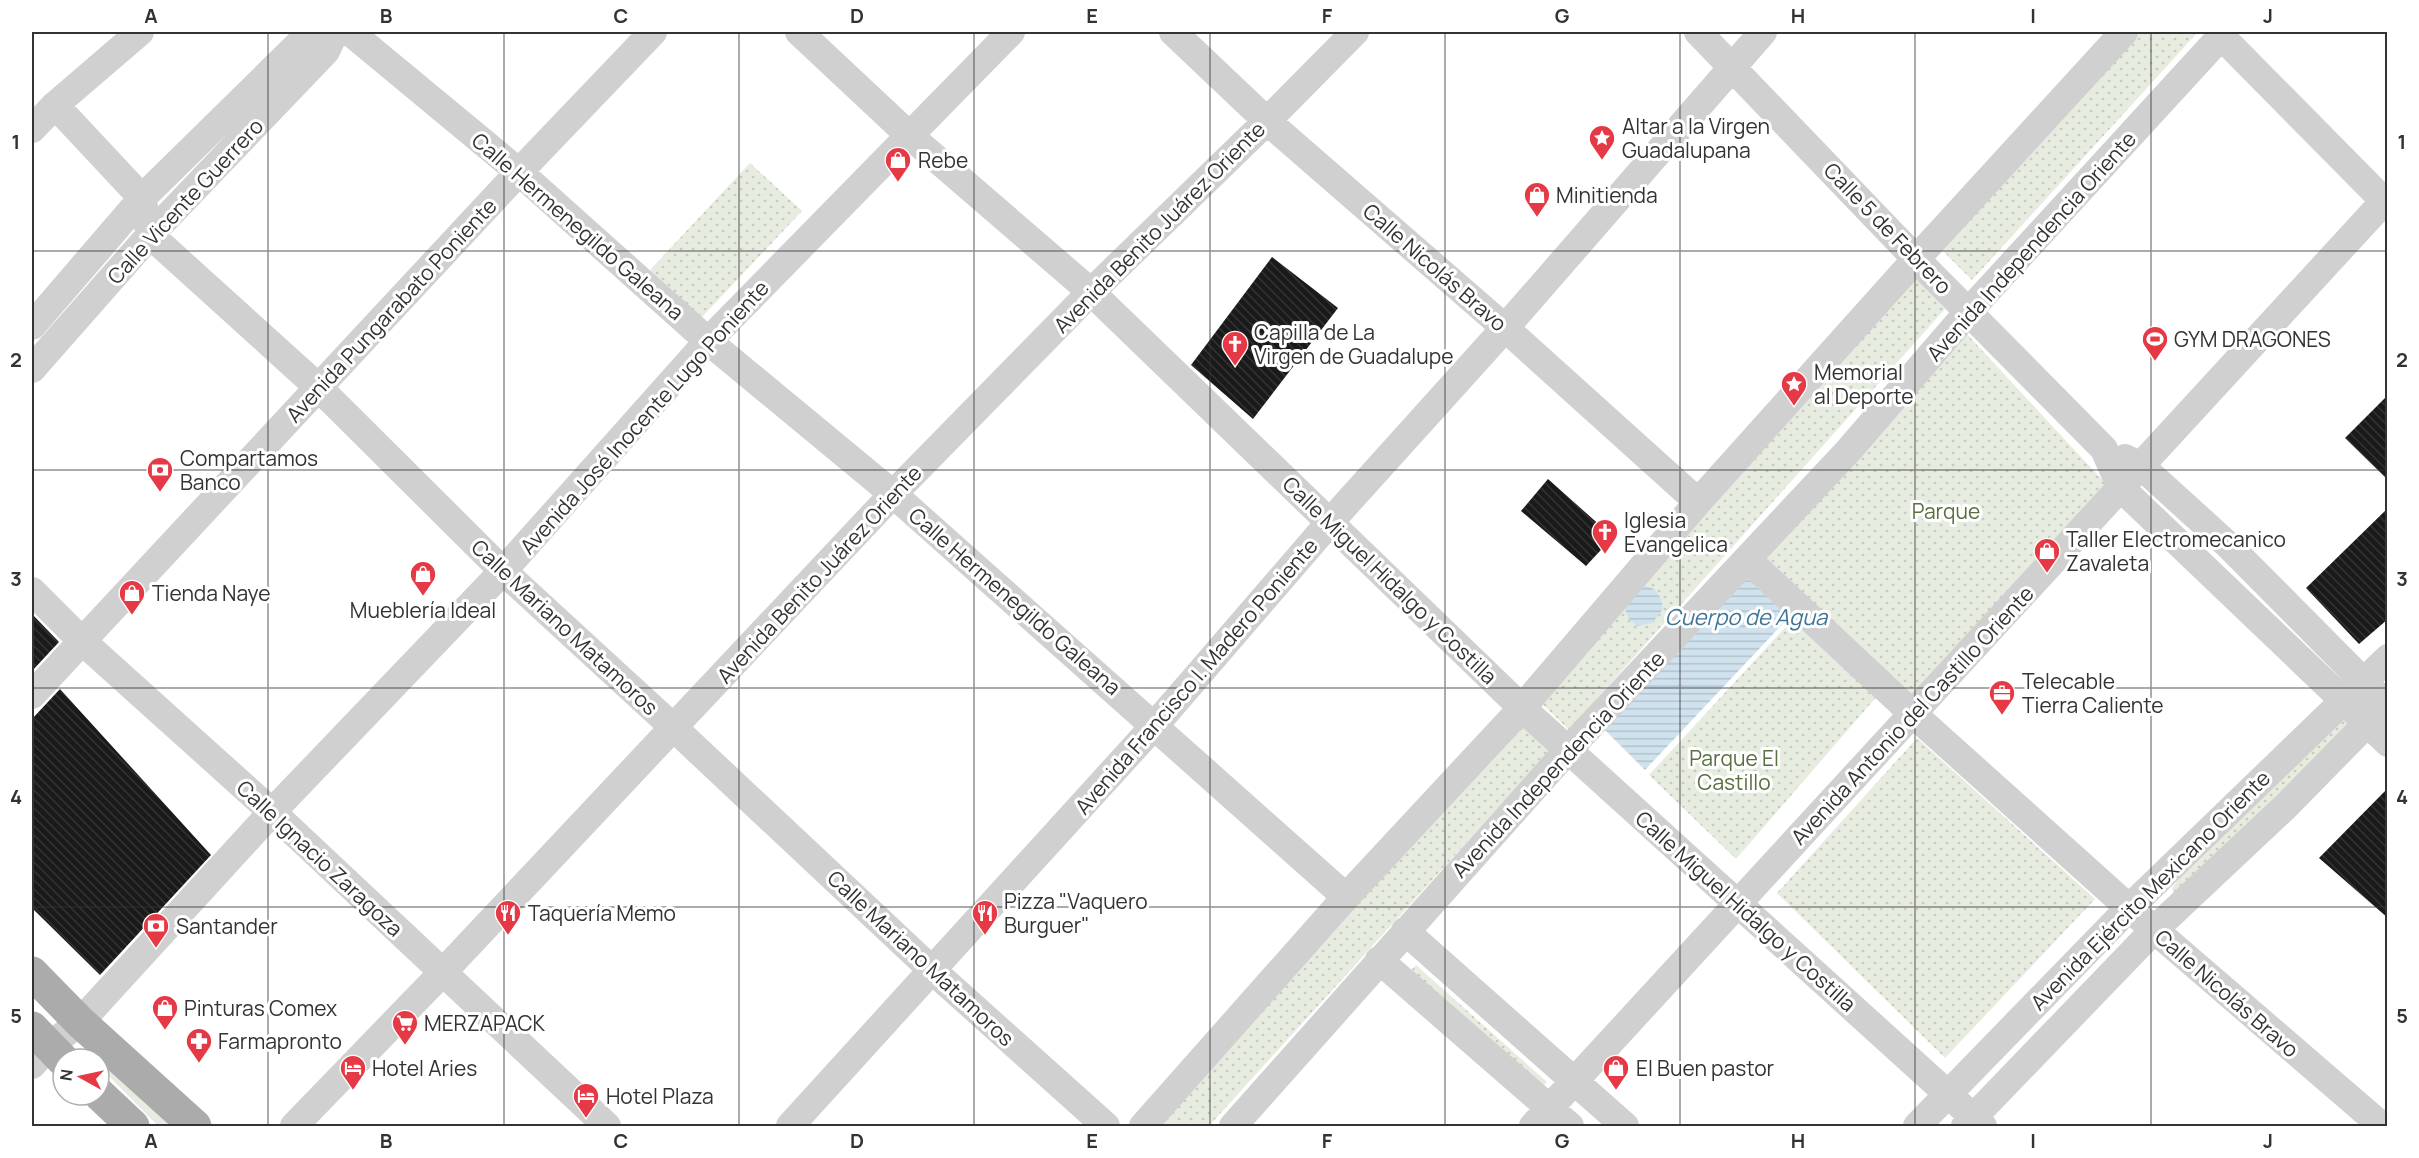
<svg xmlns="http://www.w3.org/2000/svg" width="2419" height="1158" font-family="Manrope,sans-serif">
	<defs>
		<pattern id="park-dots" width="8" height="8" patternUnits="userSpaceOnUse" patternTransform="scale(1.5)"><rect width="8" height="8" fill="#e6ecdf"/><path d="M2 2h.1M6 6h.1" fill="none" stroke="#c6cbc0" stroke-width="1.8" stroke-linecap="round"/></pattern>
		<pattern id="water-rules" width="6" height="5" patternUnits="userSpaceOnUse" patternTransform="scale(1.5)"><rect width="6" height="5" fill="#cfe2ee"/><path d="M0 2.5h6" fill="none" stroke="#b2c2cd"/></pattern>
		<pattern id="building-back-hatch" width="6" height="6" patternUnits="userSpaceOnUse" patternTransform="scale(1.5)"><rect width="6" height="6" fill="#1a1a1a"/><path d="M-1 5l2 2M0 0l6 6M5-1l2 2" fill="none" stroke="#333"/></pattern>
	</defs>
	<rect width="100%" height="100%" fill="#fff"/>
	<path fill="#e6ecdf" d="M 93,1038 L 180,1126 L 158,1126 L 99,1066 L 99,1059 L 92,1059 L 83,1050 Z"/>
	<path fill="url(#park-dots)" d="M 2134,32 L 2198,32 L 1972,280 L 1938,246 Z
		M 750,163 L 802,211 L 701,318 L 650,270 Z
		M 1911,271 L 1945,309 L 1569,730 L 1537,699 Z
		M 1965,332 L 2108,486 L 1911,703 L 1763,561 Z
		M 1793,619 L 1878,695 L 1736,859 L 1649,775 Z
		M 2339,717 L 2351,725 L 2175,895 L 2172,888 L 2209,841 Z
		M 1519,721 L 1552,748 L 1209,1126 L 1151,1126 Z
		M 1917,738 L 2095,899 L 1945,1058 L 1777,893 Z
		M 1416,965 L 1547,1082 L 1537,1093 L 1408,973 Z"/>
	<path fill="url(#water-rules)" d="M 1747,569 L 1791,615 L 1645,770 L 1601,726 Z
		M 1646,586 C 1655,587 1665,600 1662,610 C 1660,614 1655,619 1652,623 L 1637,626 L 1629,619 L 1625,609 L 1641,587 Z"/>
	<path fill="url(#building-back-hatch)" d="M 1272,257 L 1338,308 L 1253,419 L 1191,365 Z
		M 2388,395 L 2388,480 L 2345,438 Z
		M 1548,479 L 1613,537 L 1586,566 L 1521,511 Z
		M 2388,508 L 2388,619 L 2359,644 L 2306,588 Z
		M 32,614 L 59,642 L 32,671 Z
		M 60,689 L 211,855 L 100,975 L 32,908 L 32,719 Z
		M 2388,788 L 2388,918 L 2319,858 Z"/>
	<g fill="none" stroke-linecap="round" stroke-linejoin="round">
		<path stroke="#d0d0d0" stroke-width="28" d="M 350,32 L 519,172 L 708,341 L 893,494 L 1346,897
			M 799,32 L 910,136 L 1091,292 L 1522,708 L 1983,1126
			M 1173,32 L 1267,121 L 1505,328 L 1698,502
			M 1698,32 L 1916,259 L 2104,449 L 2121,488 L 2388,743
			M 2221,36 L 2388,205
			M 55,105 L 142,198 L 150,235 L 319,388 L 503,571 L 674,728 L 933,971 L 1106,1126
			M 32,129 L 55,105 L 140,32
			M 32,326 L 142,198 L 311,32
			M 32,369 L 150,235 L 326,51 L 335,32
			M 2125,458 L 2141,466 L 2228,545 L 2377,695
			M 1748,560 L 1913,714 L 2129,908 L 2382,1126
			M 32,591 L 82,641 L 272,812 L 607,1126
			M 32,695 L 519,172 L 653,32
			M 1405,931 L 1625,1126
			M 1379,960 L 1570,1126
			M 32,1065 L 49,1046 L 80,1022 L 272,812 L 503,571 L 708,341 L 1011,32
			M 294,1126 L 443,972 L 893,494 L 1091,292 L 1267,121 L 1355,32
			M 790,1126 L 1155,725 L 1330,522 L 1505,328 L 1763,32
			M 1143,1126 L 1346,897 L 1522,708 L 1698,502 L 1916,259 L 2124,32
			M 1233,1126 L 1567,751 L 1849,450 L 1969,311 L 2225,32
			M 1533,1126 L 2388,197
			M 1917,1126 L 2129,908 L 2388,658
			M 1965,1126 L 2154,930 L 2286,806 L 2388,702"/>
		<path stroke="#ababab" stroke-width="33" d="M 32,973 L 80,1022 L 195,1126
			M 32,1028 L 63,1060
			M 99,1094 L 133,1126"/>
	</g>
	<path fill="none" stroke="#333" stroke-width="1.5" stroke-opacity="0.55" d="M 268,32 L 268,1126M 504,32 L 504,1126M 739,32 L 739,1126M 974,32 L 974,1126M 1210,32 L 1210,1126M 1445,32 L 1445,1126M 1680,32 L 1680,1126M 1915,32 L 1915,1126M 2151,32 L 2151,1126M 32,251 L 2388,251M 32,470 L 2388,470M 32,688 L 2388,688M 32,907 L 2388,907"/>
	<defs>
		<g id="sight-pin" transform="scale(1.35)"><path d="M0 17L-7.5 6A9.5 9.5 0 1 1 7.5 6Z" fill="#e63946" stroke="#fff"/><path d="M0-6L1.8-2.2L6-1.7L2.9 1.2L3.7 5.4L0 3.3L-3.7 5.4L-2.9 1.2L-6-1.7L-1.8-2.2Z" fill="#fff"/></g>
		<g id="shop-pin" transform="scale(1.35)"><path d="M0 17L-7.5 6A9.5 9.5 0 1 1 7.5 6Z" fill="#e63946" stroke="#fff"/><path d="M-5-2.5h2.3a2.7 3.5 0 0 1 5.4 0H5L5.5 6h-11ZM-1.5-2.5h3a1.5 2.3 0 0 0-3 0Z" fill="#fff"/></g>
		<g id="stadium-pin" transform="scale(1.35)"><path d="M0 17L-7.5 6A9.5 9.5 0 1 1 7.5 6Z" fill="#e63946" stroke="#fff"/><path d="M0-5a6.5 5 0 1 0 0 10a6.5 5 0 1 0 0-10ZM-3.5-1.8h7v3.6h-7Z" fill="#fff"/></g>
		<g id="church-pin" transform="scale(1.35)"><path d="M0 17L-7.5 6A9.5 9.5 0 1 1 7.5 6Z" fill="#e63946" stroke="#fff"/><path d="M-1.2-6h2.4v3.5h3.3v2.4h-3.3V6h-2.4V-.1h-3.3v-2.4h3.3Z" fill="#fff"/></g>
		<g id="bank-pin" transform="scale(1.35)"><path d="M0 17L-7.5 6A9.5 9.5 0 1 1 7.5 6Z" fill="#e63946" stroke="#fff"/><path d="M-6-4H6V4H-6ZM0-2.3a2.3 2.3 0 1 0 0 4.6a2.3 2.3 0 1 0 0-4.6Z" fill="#fff"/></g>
		<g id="office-pin" transform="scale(1.35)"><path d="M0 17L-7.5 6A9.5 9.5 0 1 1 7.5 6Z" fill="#e63946" stroke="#fff"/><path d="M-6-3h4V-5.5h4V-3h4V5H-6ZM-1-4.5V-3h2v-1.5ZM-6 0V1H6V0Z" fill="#fff"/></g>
		<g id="restaurant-pin" transform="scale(1.35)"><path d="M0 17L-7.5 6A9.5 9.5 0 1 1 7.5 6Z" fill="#e63946" stroke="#fff"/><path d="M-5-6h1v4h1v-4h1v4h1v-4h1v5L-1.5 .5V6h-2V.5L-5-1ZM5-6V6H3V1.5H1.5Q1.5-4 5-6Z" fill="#fff"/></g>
		<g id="supermarket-pin" transform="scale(1.35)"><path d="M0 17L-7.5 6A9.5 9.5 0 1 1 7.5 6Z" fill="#e63946" stroke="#fff"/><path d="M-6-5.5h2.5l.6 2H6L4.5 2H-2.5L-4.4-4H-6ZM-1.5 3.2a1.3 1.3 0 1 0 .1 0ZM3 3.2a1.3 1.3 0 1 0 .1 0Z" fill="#fff"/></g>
		<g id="pharmacy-pin" transform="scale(1.35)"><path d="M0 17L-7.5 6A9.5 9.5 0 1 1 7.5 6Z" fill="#e63946" stroke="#fff"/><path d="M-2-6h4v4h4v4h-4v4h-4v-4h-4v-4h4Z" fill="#fff"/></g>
		<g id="hotel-pin" transform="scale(1.35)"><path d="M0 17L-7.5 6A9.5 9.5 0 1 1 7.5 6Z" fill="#e63946" stroke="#fff"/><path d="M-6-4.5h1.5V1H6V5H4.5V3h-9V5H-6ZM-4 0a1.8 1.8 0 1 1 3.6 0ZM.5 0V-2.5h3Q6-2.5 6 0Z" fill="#fff"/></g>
	</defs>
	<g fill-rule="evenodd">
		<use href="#sight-pin" x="1602" y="138"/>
		<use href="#shop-pin" x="898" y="160"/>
		<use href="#shop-pin" x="1537" y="195"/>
		<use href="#stadium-pin" x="2155" y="339"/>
		<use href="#church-pin" x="1235" y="344"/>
		<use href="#sight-pin" x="1794" y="384"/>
		<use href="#bank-pin" x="160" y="470"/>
		<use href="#church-pin" x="1605" y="532"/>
		<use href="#shop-pin" x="2047" y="551"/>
		<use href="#shop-pin" x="423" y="574"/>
		<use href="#shop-pin" x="132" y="593"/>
		<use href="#office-pin" x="2002" y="693"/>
		<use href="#restaurant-pin" x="508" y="913"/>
		<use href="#restaurant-pin" x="985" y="913"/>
		<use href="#bank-pin" x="156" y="926"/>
		<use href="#shop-pin" x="165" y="1008"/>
		<use href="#supermarket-pin" x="405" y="1023"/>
		<use href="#pharmacy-pin" x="199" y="1041"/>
		<use href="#hotel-pin" x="353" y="1068"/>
		<use href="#shop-pin" x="1616" y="1068"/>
		<use href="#hotel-pin" x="586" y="1096"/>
	</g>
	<g text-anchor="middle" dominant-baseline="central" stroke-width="6" stroke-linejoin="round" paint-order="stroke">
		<g font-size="21" fill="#333" stroke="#fff" text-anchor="start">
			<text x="1622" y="126">Altar a la Virgen<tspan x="1622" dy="24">Guadalupana</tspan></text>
			<text x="918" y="160">Rebe</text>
			<text x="1556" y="195">Minitienda</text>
			<text x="1254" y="332">Capilla de La<tspan x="1254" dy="24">Virgen de Guadalupe</tspan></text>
			<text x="2174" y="339">GYM DRAGONES</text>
			<text x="1814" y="372">Memorial<tspan x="1814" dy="24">al Deporte</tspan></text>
			<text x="180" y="458">Compartamos<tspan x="180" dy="24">Banco</tspan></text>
			<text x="1624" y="520">Iglesia<tspan x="1624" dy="24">Evangelica</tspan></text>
			<text x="2066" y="539">Taller Electromecanico<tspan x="2066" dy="24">Zavaleta</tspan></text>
			<text x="152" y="593">Tienda Naye</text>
			<text x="423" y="610" text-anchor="middle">Mueblería Ideal</text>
			<text x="2022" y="681">Telecable<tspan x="2022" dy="24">Tierra Caliente</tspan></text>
			<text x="1004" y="901">Pizza "Vaquero<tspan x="1004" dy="24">Burguer"</tspan></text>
			<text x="528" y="913">Taquería Memo</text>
			<text x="176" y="926">Santander</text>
			<text x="184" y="1008">Pinturas Comex</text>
			<text x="424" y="1023">MERZAPACK</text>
			<text x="218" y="1041">Farmapronto</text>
			<text x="372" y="1068">Hotel Aries</text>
			<text x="1636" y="1068">El Buen pastor</text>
			<text x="606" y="1096">Hotel Plaza</text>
		</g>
		<g font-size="21" fill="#333" stroke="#fff">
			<text transform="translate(185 201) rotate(-47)">Calle Vicente Guerrero</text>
			<text transform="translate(578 226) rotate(41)">Calle Hermenegildo Galeana</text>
			<text transform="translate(1159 227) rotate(-45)">Avenida Benito Juárez Oriente</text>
			<text transform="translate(1888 228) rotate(46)">Calle 5 de Febrero</text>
			<text transform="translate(2031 246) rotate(-48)">Avenida Independencia Oriente</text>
			<text transform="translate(1435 267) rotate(41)">Calle Nicolás Bravo</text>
			<text transform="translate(391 310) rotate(-47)">Avenida Pungarabato Poniente</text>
			<text transform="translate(644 417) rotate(-48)">Avenida José Inocente Lugo Poniente</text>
			<text transform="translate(819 574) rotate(-47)">Avenida Benito Juárez Oriente</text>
			<text transform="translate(1390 580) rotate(44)">Calle Miguel Hidalgo y Costilla</text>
			<text transform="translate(1015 601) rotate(41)">Calle Hermenegildo Galeana</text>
			<text transform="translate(565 627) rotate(43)">Calle Mariano Matamoros</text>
			<text transform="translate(1196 676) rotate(-49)">Avenida Francisco I. Madero Poniente</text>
			<text transform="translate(1912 715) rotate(-47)">Avenida Antonio del Castillo Oriente</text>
			<text transform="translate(1558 764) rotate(-47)">Avenida Independencia Oriente</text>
			<text transform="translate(320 858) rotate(43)">Calle Ignacio Zaragoza</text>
			<text transform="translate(2150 890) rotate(-45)">Avenida Ejército Mexicano Oriente</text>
			<text transform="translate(1746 911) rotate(42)">Calle Miguel Hidalgo y Costilla</text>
			<text transform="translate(921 958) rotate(43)">Calle Mariano Matamoros</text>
			<text transform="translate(2227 993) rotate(41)">Calle Nicolás Bravo</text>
		</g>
		<g font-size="21" fill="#56703f" stroke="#fff">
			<text x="1946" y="511">Parque</text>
			<text x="1734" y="758">Parque El<tspan x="1734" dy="24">Castillo</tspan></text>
		</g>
		<g font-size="22" font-style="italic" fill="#3f7597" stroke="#fff">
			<text x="1746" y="617">Cuerpo de Agua</text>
		</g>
	</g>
	<rect width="2419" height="1158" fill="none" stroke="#ffffff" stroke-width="66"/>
	<g transform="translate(81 1077) rotate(278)"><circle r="28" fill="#ffffff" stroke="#adadad" stroke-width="1.5"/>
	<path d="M0-4.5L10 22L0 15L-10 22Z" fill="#e63946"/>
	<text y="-9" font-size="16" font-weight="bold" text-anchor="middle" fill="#333333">N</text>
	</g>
	<rect x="33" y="33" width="2353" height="1092" fill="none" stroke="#333" stroke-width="2"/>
	<g font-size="20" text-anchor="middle" font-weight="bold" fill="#333">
		<text x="151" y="23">A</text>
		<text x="386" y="23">B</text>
		<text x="621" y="23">C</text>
		<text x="857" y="23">D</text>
		<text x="1092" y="23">E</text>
		<text x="1327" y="23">F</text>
		<text x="1562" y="23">G</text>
		<text x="1798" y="23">H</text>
		<text x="2033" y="23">I</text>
		<text x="2268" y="23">J</text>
		<text x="16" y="149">1</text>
		<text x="2402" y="149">1</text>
		<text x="16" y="367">2</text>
		<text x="2402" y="367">2</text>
		<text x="16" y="586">3</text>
		<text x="2402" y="586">3</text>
		<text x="16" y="804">4</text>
		<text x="2402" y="804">4</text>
		<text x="16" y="1023">5</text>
		<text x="2402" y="1023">5</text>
		<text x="151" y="1148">A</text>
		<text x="386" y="1148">B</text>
		<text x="621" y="1148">C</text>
		<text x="857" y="1148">D</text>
		<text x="1092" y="1148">E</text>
		<text x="1327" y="1148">F</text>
		<text x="1562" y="1148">G</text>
		<text x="1798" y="1148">H</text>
		<text x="2033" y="1148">I</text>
		<text x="2268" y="1148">J</text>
	</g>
</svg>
